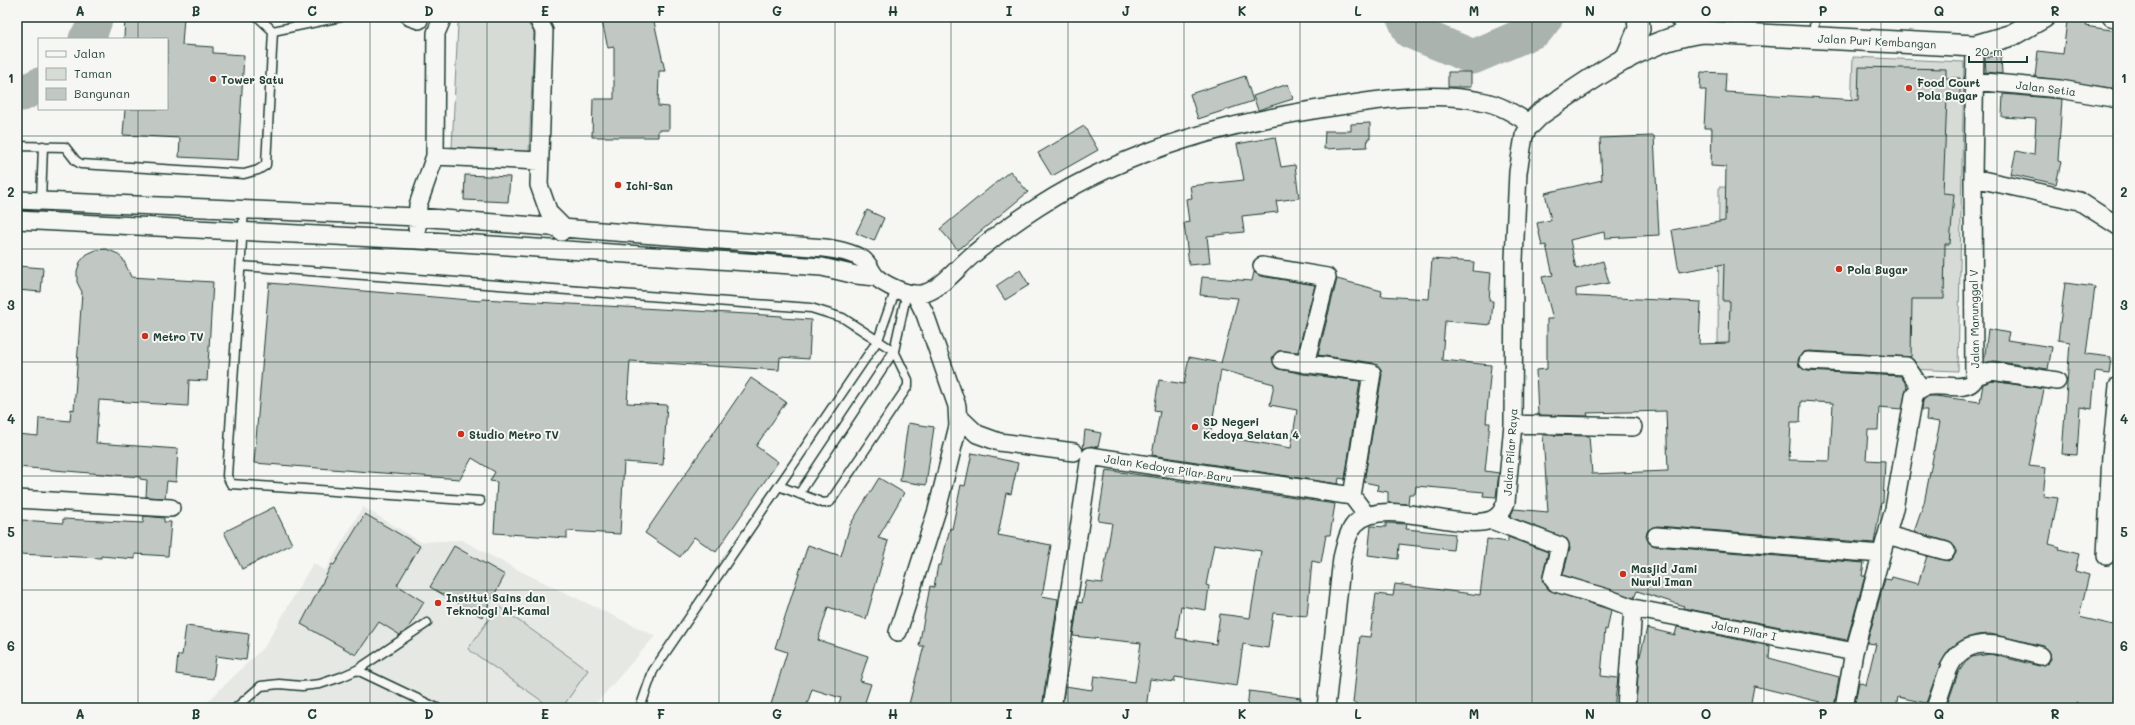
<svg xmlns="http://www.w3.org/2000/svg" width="2135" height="725" font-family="Mali,sans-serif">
	<rect width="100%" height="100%" fill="#f6f6f2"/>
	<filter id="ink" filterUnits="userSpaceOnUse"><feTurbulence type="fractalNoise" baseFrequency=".025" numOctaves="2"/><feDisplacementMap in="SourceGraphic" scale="8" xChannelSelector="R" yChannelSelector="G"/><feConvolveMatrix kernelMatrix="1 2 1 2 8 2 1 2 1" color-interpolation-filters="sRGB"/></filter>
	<g filter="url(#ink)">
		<path fill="#e6e8e4" d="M 363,507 L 421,542 L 462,540 L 516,569 L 655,636 L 592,708 L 201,708 L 265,646 L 313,563 L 325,571 Z"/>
		<path fill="#d6dbd6" stroke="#7a8c85" d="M 466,17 L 523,17 L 534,32 L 529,152 L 452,148 L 458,24 Z
			M 1853,57 L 1964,62 L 1958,371 L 1805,365 L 1801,345 L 1718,345 L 1719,187 L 1848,192 Z
			M 498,606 L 588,670 L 562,708 L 552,708 L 468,649 Z"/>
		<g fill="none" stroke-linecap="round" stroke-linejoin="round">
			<path stroke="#aab3ae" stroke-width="35" d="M 1404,17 L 1410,31 L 1473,57 L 1536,30 L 1546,17
				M 86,39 L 90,34 L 96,17
				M 17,93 L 22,94 L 39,85"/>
		</g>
		<path fill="#c1c8c3" stroke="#1f3d34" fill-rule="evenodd" d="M 125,17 L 184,17 L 182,45 L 213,47 L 213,53 L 244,55 L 238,160 L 179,157 L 180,138 L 123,135 L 125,109 L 167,109 L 167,39 L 124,39 Z
			M 601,17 L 653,17 L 665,71 L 659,71 L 658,106 L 669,107 L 669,130 L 658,130 L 658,137 L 592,137 L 593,99 L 614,99 L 614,47 L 608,48 Z
			M 2067,21 L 2087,23 L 2086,26 L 2091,27 L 2118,31 L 2116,62 L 2118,62 L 2118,89 L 2035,77 L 2038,51 L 2063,54 Z
			M 2001,56 L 2002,74 L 1986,72 L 1985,57 Z
			M 1859,67 L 1946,69 L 1946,78 L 1960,78 L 1960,98 L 1947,98 L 1943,193 L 1954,194 L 1950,244 L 1945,244 L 1944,299 L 1912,299 L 1911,357 L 1809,351 L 1803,352 L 1798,360 L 1799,366 L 1807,371 L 1901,376 L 1907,386 L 1902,409 L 1879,407 L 1878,430 L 1868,430 L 1866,460 L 1885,461 L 1883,503 L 1881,503 L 1874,543 L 1657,526 L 1648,530 L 1646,536 L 1650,544 L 1655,546 L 1864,563 L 1862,576 L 1865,576 L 1847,640 L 1683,608 L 1684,606 L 1637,591 L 1634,598 L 1563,575 L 1570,548 L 1567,539 L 1510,517 L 1514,509 L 1548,512 L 1543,435 L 1589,436 L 1592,474 L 1668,471 L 1666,411 L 1587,413 L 1588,416 L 1538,415 L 1536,370 L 1547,369 L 1547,319 L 1553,319 L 1542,277 L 1553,275 L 1546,245 L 1542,246 L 1537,223 L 1551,220 L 1545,193 L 1602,180 L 1600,138 L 1654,136 L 1659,235 L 1605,238 L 1604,232 L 1570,240 L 1576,269 L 1603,261 L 1609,283 L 1576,289 L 1576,296 L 1701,302 L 1699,344 L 1729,343 L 1730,301 L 1723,301 L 1724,264 L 1679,272 L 1672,230 L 1725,221 L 1726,167 L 1711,166 L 1712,128 L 1704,128 L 1706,90 L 1700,90 L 1701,72 L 1726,73 L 1725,92 L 1858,100 ZM 1801,401 L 1833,403 L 1830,461 L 1789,460 L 1791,422 L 1800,422 Z
			M 1448,72 L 1471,72 L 1471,87 L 1448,87 Z
			M 1245,76 L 1253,101 L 1198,119 L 1190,94 Z
			M 1288,84 L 1293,99 L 1258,110 L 1253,96 Z
			M 2003,94 L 2062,99 L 2058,161 L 2061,162 L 2056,184 L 2011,174 L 2016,151 L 2034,155 L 2036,119 L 2002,117 Z
			M 1370,123 L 1370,138 L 1368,138 L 1367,147 L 1324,149 L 1325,131 L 1351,131 L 1351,124 Z
			M 1084,126 L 1098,150 L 1052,176 L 1038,153 Z
			M 1275,137 L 1281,167 L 1295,165 L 1299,198 L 1276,201 L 1278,212 L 1242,216 L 1244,232 L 1207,236 L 1210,263 L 1189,265 L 1184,223 L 1189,222 L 1186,199 L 1192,198 L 1190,186 L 1244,180 L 1237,144 Z
			M 1010,171 L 1028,192 L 958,250 L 940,229 Z
			M 465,175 L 510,177 L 508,202 L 464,200 Z
			M 867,210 L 884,218 L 874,241 L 856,233 Z
			M 106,249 L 116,253 L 123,259 L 131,277 L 213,282 L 207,381 L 189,380 L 188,406 L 99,400 L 96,443 L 178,449 L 176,482 L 167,481 L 165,498 L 146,497 L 147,480 L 140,479 L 140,477 L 17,467 L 17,434 L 38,436 L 39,418 L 70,421 L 71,409 L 74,410 L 82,292 L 77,282 L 77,271 L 80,262 L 87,254 L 96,250 Z
			M 1432,259 L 1474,262 L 1473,271 L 1491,273 L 1489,301 L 1493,301 L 1491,325 L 1445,321 L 1442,360 L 1491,365 L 1486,423 L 1490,423 L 1485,471 L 1499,473 L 1496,497 L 1483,496 L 1484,492 L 1416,486 L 1415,494 L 1409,494 L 1408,504 L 1388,503 L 1388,492 L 1377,490 L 1378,485 L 1364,482 L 1382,375 L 1381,369 L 1373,363 L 1318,355 L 1337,279 L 1382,291 L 1381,296 L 1429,299 Z
			M 18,266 L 43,268 L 41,292 L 17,290 Z
			M 1020,270 L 1029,285 L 1005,300 L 996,286 Z
			M 1254,272 L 1260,276 L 1315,285 L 1298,352 L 1278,351 L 1272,358 L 1276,368 L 1303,374 L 1360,381 L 1345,479 L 1339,478 L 1338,484 L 1152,455 L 1160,411 L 1154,410 L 1159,380 L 1184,384 L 1189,357 L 1221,363 L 1238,298 L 1200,295 L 1202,277 L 1252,281 ZM 1221,370 L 1274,384 L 1270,405 L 1297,410 L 1291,448 L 1210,435 Z
			M 269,283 L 481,301 L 482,299 L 782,316 L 782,318 L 811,320 L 809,359 L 780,357 L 779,370 L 630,361 L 627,403 L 667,405 L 663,465 L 624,462 L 620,534 L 567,531 L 567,538 L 494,533 L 497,482 L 490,481 L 495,472 L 472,458 L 460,479 L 254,463 Z
			M 2065,283 L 2095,287 L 2086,354 L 2111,357 L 2109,374 L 2095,372 L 2092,409 L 2080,407 L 2077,455 L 2062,454 L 2070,342 L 2058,340 Z
			M 1988,329 L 2009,333 L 2007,340 L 2052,347 L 2048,369 L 1994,361 L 1984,363 Z
			M 751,378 L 786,402 L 756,446 L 778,462 L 716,552 L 694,537 L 680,557 L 645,533 Z
			M 1993,381 L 2044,389 L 2029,466 L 2046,468 L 2043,496 L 2058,498 L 2049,544 L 2060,547 L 2059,549 L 2079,554 L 2075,571 L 2089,575 L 2079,617 L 2118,626 L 2118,676 L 2111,708 L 2099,708 L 2076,703 L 2075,708 L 1946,708 L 1958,673 L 1965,663 L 1972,657 L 1990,654 L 2039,666 L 2048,663 L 2051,659 L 2050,653 L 2044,646 L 1990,634 L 1977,635 L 1964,639 L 1949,650 L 1940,665 L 1926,703 L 1898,697 L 1896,708 L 1854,708 L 1859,682 L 1866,685 L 1873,656 L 1876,644 L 1867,643 L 1885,579 L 1891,580 L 1892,577 L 1918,584 L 1927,556 L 1948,561 L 1953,558 L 1956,553 L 1956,548 L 1949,542 L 1914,532 L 1924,503 L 1940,422 L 1926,420 L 1927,410 L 1922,410 L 1923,400 L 1929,396 L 1935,396 L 1980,402 L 1983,384 Z
			M 908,423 L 934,427 L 926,485 L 900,481 Z
			M 1085,430 L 1101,433 L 1098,447 L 1091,446 L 1083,449 Z
			M 972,453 L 1018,463 L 1011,494 L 1006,493 L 998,535 L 1051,545 L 1042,596 L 1058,599 L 1042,708 L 908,708 L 924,646 L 919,646 L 930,586 L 934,587 L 938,565 L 941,565 L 950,528 L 952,529 L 961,485 L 965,486 Z
			M 1106,470 L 1335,504 L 1330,535 L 1326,535 L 1321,563 L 1312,561 L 1307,616 L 1273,613 L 1268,648 L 1243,644 L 1237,686 L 1175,677 L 1174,682 L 1150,679 L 1146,708 L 1062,706 L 1065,686 L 1092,690 L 1094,676 L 1135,682 L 1141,643 L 1073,636 L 1078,602 L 1082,603 L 1086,581 L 1102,583 L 1112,523 L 1098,521 ZM 1214,544 L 1261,551 L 1250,618 L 1220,614 L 1216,644 L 1176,638 L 1181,606 L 1206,610 L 1209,586 L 1206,585 Z
			M 879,478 L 904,493 L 878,538 L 888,541 L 866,619 L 828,607 L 818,640 L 868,656 L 860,681 L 871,684 L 863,708 L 837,708 L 841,698 L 812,689 L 806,708 L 770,708 L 787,652 L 775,648 L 808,545 L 841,556 L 850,525 Z
			M 274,507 L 292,544 L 242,569 L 224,532 Z
			M 365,514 L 420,546 L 397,585 L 424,602 L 407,630 L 400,635 L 379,622 L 356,655 L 301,624 L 332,564 L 334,565 Z
			M 144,516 L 164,518 L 164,522 L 171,522 L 168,556 L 135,554 L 135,559 L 101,556 L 101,558 L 19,554 L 22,520 L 63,523 L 63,519 L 143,523 Z
			M 1386,523 L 1407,524 L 1406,529 L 1455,534 L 1453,550 L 1399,544 L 1398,559 L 1368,555 L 1371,526 L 1386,527 Z
			M 1508,537 L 1548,552 L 1542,580 L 1549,590 L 1611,610 L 1607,630 L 1605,629 L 1601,676 L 1618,678 L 1614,708 L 1356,708 L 1356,703 L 1353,703 L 1360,636 L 1370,637 L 1376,594 L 1393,596 L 1395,584 L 1480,595 L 1487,539 L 1508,542 Z
			M 454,546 L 505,575 L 482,617 L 430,587 Z
			M 186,626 L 249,634 L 246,660 L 216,656 L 213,679 L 176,674 L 178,655 L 182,655 Z
			M 1677,627 L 1770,646 L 1769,658 L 1839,677 L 1834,708 L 1819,708 L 1820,702 L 1754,686 L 1750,708 L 1661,708 L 1636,704 L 1639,660 L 1647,628 L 1675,635 Z
			M 1249,691 L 1301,698 L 1300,708 L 1247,708 Z"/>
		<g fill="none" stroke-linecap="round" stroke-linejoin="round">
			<g stroke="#1f3d34" stroke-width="11">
				<path id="service" d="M 258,17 L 273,31 L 341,17
					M 1813,38 L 1815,17
					M 17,146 L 65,147 L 76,161 L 81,164 L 244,174 L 258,170 L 266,165 L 273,31
					M 41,201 L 43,146
					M 244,209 L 227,476 L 231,484 L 480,501
					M 241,266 L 811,308 L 843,318 L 894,351 L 908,380 L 908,386 L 830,502 L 823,503 L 779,486
					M 799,494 L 894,351 L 907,292
					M 357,670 L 437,708
					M 236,708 L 261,686 L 279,684 L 302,686 L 320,684 L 341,677 L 357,670 L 427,623
					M 640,708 L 653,671 L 878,340 L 896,289"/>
			</g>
			<g stroke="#1f3d34" stroke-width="20">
				<path id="minor" d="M 410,17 L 419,20
					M 537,17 L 544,31 L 539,185 L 549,213 L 562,226 L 561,232
					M 2111,17 L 2118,19
					M 1973,81 L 2060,89 L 2118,99
					M 435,156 L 539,161
					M 1973,178 L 2079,201 L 2118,226
					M 17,200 L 417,217 L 825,248 C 838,250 851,252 862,259 C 869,263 871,272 876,277 C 885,285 904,294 915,294 C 921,295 929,292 934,289 C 949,280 961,264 975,253 C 994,237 1016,221 1038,207 C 1131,147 1237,120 1346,105 C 1390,98 1437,92 1481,101 C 1499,104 1515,114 1530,124 L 1524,136 L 1518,172 L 1514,260 L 1513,424 L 1506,502 C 1503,509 1500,517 1491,520 C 1457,532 1383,495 1355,524 C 1347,533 1345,547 1342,558 L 1326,708
					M 17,220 L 416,240 L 822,267 L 856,275 L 876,277
					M 417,228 L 418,205 L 435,156 L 436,33 L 443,17
					M 1262,266 L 1327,277 L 1305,364
					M 1282,360 L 1372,373 L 1352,496
					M 1808,361 L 1906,366 L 1921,388
					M 1975,376 L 1992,371 L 2057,381
					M 958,416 L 977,434 L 999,442 L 1074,452
					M 1513,424 L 1633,427
					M 17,499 L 171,508
					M 1491,520 L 1560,546 L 1552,578 L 1556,583 L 1607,598 L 1633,608
					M 1887,535 L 1946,551
					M 1656,536 L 1881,554
					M 2106,556 L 2111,455 L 2118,386
					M 898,632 L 937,510 L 958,426 L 957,406 L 925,314 L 915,294
					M 1052,708 L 1090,456 L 1352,496 L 1367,516
					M 1626,708 L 1633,608 L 1854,652
					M 1844,708 L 1854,652 L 1894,509 L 1914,396 C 1925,374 1963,397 1974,380 L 1973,178 L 1975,46
					M 1935,708 C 1940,695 1944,681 1949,668 C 1968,628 2009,649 2041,656"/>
			</g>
			<g stroke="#1f3d34" stroke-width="24">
				<path id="tertiary" d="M 1680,17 L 1704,32
					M 1626,59 L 1639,29 L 1638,17
					M 1530,124 L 1540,114 C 1589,81 1644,38 1704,32 L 1975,46 L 2012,35 L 2044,17"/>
			</g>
			<use href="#service" stroke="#f6f6f2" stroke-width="8"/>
			<use href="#minor" stroke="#f6f6f2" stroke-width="17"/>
			<use href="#tertiary" stroke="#f6f6f2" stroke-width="21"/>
		</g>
	</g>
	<path fill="none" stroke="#1f3d34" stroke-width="1" stroke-opacity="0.55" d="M 138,17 L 138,39M 254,17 L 254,708M 370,17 L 370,708M 487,17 L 487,708M 603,17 L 603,708M 719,17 L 719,708M 835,17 L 835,708M 951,17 L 951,708M 1068,17 L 1068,708M 1184,17 L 1184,708M 1300,17 L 1300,708M 1416,17 L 1416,708M 1532,17 L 1532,708M 1648,17 L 1648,708M 1764,17 L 1764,708M 1881,17 L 1881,708M 1997,17 L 1997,708M 138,109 L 138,708M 17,136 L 2118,136M 17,249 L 2118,249M 17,362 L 2118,362M 17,476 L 2118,476M 17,590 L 2118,590"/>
	<g fill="#c8321e" stroke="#f6f6f2" stroke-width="1.5">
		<circle cx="213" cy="79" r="4"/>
		<circle cx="1909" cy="88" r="4"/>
		<circle cx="618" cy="185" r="4"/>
		<circle cx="1839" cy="269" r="4"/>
		<circle cx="145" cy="336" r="4"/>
		<circle cx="1195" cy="427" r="4"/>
		<circle cx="461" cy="434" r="4"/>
		<circle cx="1623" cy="574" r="4"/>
		<circle cx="438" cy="603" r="4"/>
	</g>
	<g text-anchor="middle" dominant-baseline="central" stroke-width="4" stroke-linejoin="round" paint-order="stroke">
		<g font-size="11" fill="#1f3d34" stroke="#f6f6f2">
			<text transform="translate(1877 41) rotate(3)">Jalan Puri Kembangan</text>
			<text transform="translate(2046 88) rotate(7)">Jalan Setia</text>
			<text transform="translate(1974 319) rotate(-91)">Jalan Manunggal V</text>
			<text transform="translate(1510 452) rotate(-86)">Jalan Pilar Raya</text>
			<text transform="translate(1168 468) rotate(9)">Jalan Kedoya Pilar Baru</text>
			<text transform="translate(1744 630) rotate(11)">Jalan Pilar I</text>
		</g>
		<g font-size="11" font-weight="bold" fill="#1f3d34" stroke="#f6f6f2" text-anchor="start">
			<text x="221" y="79">Tower Satu</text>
			<text x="1917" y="82">Food Court<tspan x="1917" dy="13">Pola Bugar</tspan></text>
			<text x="626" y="185">Ichi-San</text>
			<text x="1847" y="269">Pola Bugar</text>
			<text x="153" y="336">Metro TV</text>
			<text x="1203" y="421">SD Negeri<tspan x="1203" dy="13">Kedoya Selatan 4</tspan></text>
			<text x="469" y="434">Studio Metro TV</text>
			<text x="1631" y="568">Masjid Jami<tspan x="1631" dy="13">Nurul Iman</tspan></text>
			<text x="446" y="597">Institut Sains dan<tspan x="446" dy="13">Teknologi Al-Kamal</tspan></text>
		</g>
	</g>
	<rect width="2135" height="725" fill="none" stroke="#f6f6f2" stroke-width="44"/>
	<rect x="38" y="38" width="130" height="72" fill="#f6f6f2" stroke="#a0aca6"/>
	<rect x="46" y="51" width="20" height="6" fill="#f6f6f2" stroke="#a0aca6"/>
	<text x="74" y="58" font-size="12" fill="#1f3d34">Jalan</text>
	<rect x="46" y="68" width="20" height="12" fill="#d6dbd6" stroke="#a0aca6"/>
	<text x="74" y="78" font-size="12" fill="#1f3d34">Taman</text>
	<rect x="46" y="88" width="20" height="12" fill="#c1c8c3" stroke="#a0aca6"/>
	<text x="74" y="98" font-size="12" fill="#1f3d34">Bangunan</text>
	<path d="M1969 56v6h58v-6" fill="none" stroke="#1f3d34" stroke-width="2"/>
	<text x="1975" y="56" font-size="12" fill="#1f3d34" stroke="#f6f6f2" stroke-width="3" paint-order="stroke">20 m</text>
	<rect x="22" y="22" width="2091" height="681" fill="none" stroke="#1f3d34" stroke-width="1.5"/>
	<g font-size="13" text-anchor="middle" font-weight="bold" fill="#1f3d34">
		<text x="80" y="16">A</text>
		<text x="196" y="16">B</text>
		<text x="312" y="16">C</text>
		<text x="429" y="16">D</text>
		<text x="545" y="16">E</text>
		<text x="661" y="16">F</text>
		<text x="777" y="16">G</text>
		<text x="893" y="16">H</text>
		<text x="1009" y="16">I</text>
		<text x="1126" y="16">J</text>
		<text x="1242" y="16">K</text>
		<text x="1358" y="16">L</text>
		<text x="1474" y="16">M</text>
		<text x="1590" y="16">N</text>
		<text x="1706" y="16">O</text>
		<text x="1823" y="16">P</text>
		<text x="1939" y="16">Q</text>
		<text x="2055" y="16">R</text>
		<text x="11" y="83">1</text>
		<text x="2124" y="83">1</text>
		<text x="11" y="197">2</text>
		<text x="2124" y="197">2</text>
		<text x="11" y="310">3</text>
		<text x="2124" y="310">3</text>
		<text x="11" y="424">4</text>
		<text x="2124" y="424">4</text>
		<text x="11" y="537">5</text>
		<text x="2124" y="537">5</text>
		<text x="11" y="651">6</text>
		<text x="2124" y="651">6</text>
		<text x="80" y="719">A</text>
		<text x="196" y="719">B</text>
		<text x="312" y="719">C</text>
		<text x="429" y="719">D</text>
		<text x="545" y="719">E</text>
		<text x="661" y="719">F</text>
		<text x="777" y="719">G</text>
		<text x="893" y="719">H</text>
		<text x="1009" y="719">I</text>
		<text x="1126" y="719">J</text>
		<text x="1242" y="719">K</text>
		<text x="1358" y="719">L</text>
		<text x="1474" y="719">M</text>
		<text x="1590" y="719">N</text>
		<text x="1706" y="719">O</text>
		<text x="1823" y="719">P</text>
		<text x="1939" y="719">Q</text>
		<text x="2055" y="719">R</text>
	</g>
</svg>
